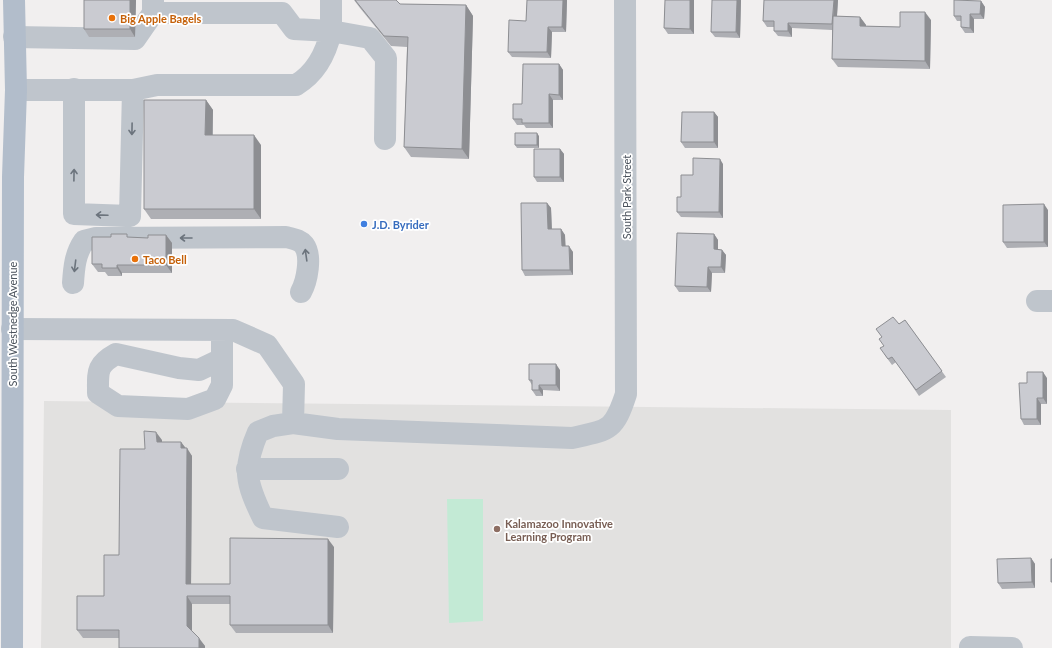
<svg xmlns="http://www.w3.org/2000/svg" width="1052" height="648" font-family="Lato,sans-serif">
	<rect width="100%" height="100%" fill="#f1efef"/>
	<path fill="#e2e1e0" d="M 44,401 L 951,410 L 951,648 L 41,648 Z"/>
	<path fill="#c3ead5" d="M 447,499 L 483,499 L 483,621 L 449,623 Z"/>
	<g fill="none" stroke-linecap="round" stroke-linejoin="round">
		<path stroke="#bfc5cc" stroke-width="22" d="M 331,0 L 331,31 L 370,38 L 386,58 L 385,139
			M 14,37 L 135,39 L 153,13
			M 74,89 L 74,214 L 130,216 L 133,90
			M 16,90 L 133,90 L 157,85 L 296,85 C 316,73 326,54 331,31 L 294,29 L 282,13 L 153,13 L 153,0
			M 73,283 C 74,268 75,254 84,241 L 96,238 L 286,237 C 293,239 299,239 304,245 C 312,256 307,281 301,292
			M 1037,301 L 1052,301
			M 12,329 L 233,330 L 267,345 L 294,384 L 293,423 L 338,429 L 572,438 C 609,430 614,431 626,394 L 625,0
			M 222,359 L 199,370 L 179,368 L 116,354 C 96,365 98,372 98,393 L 118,406 L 188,409 L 215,399 L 222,385 L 222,330
			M 293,423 L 273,426 L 258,432 C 242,469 246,483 263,518 L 338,527
			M 247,469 L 338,469
			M 970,647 L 1012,648"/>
		<path stroke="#b2bdcb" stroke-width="22" d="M 12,648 L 13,177 L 16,90 L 14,0"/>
	</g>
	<path fill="#aeafb4" d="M 136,0 L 135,37 L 89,37 L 84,29 Z
		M 354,0 L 400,4 L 466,5 L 473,16 L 469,159 L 411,157 L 404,147 L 407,47 L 391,46 L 360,8 Z
		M 527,0 L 567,0 L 566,32 L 552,32 L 551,58 L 512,57 L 508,52 L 526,21 Z
		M 665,0 L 694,0 L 694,34 L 668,34 L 664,28 Z
		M 741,0 L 740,38 L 715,37 L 711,32 Z
		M 764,0 L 838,0 L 837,16 L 860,17 L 866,25 L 866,26 L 900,27 L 931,20 L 930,69 L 838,67 L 832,59 L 832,30 L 792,28 L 792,37 L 778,36 L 774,31 L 774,27 L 767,27 L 763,21 Z
		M 981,1 L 985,7 L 984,19 L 974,19 L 974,33 L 965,33 L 961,27 L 961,21 L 957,21 L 954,16 Z
		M 559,64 L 563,70 L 563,100 L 553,100 L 553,128 L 526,128 L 524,125 L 517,125 L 513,119 L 522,104 Z
		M 206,100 L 213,110 L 213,135 L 261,145 L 261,219 L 151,219 L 144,209 Z
		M 714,112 L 718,117 L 718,148 L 685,148 L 681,142 Z
		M 539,136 L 539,148 L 517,148 L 515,145 Z
		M 560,149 L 564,154 L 564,182 L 537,182 L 534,177 Z
		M 723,164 L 723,218 L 681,217 L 677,212 L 681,197 L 693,175 Z
		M 547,203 L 551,208 L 552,229 L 561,229 L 565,235 L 565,246 L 573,252 L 573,275 L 525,276 L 522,270 Z
		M 1048,210 L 1048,247 L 1007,248 L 1003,242 Z
		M 714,234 L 718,240 L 718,249 L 722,250 L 726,255 L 725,273 L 712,273 L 711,292 L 679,292 L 675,286 Z
		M 166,235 L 172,243 L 172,273 L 122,273 L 122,276 L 108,276 L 105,272 L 98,272 L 92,264 L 129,237 L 148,238 Z
		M 905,320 L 946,377 L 919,396 L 896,362 L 892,365 L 884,354 L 884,346 L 899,324 Z
		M 560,370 L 560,391 L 543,390 L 543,396 L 536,396 L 532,390 L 532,385 L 529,380 Z
		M 1047,378 L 1047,404 L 1041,404 L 1041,425 L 1024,425 L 1021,419 L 1027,383 Z
		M 162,440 L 162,442 L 181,442 L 192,456 L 191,584 L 230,584 L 334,547 L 333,633 L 236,633 L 230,625 L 230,604 L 192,604 L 192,632 L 205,646 L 205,648 L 119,638 L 83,638 L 77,630 L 104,596 L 119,555 L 145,449 Z
		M 1031,558 L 1035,564 L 1035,588 L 1002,589 L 998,583 Z"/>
	<path fill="#8d8e92" d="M 130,0 L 136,0 L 135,37 L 130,29 Z
		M 563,0 L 567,0 L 566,32 L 562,27 Z
		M 690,0 L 694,0 L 694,34 L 690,29 Z
		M 737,0 L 741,0 L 740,38 L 736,32 Z
		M 834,0 L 838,0 L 836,30 L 833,24 Z
		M 981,1 L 985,7 L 984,19 L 980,14 Z
		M 466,5 L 473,16 L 469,159 L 462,149 Z
		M 925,12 L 931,20 L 930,69 L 925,61 Z
		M 970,14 L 974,19 L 974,33 L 970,28 Z
		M 860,17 L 866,25 L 866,34 L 860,26 Z
		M 788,23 L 792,28 L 792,37 L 788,31 Z
		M 548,27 L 552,32 L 551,58 L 547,52 Z
		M 559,64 L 563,70 L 563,100 L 559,95 Z
		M 549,94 L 553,100 L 553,128 L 549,123 Z
		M 206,100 L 213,110 L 212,145 L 205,135 Z
		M 714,112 L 718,117 L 718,148 L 714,142 Z
		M 537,133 L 539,136 L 539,148 L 537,145 Z
		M 254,135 L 261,145 L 261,219 L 254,209 Z
		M 560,149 L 564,154 L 564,182 L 560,177 Z
		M 720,159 L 723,164 L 723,218 L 719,212 Z
		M 547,203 L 551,208 L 552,235 L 548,229 Z
		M 1044,204 L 1048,210 L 1048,247 L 1044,242 Z
		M 561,229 L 565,235 L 566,252 L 562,246 Z
		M 714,234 L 718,240 L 718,255 L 714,249 Z
		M 166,235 L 172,243 L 172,273 L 166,265 Z
		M 569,246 L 573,252 L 573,275 L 570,270 Z
		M 722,250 L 726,255 L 725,273 L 721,267 Z
		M 117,265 L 122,273 L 122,276 L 117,268 Z
		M 708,267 L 712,273 L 711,292 L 707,287 Z
		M 556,364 L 560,370 L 560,391 L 556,385 Z
		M 1043,372 L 1047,378 L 1047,404 L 1043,398 Z
		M 539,385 L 543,390 L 543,396 L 539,390 Z
		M 1037,398 L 1041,404 L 1041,425 L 1037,419 Z
		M 156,432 L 162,440 L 162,450 L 157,442 Z
		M 181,442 L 187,450 L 187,448 L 192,456 L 191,592 L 186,584 Z
		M 328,539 L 334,547 L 333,633 L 328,625 Z
		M 1031,558 L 1035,564 L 1035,588 L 1032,582 Z
		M 187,596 L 192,604 L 192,634 L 187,626 Z
		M 199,638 L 205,646 L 205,648 L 199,648 Z"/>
	<path fill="#cacbd1" stroke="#8d8e92" d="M 84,0 L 130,0 L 130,29 L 84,29 Z
		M 355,0 L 396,0 L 400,4 L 466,5 L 462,149 L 404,147 L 408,37 L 384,36 Z
		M 527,0 L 563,0 L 562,27 L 548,27 L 547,52 L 508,52 L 509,20 L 526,21 Z
		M 665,0 L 690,0 L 690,29 L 664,28 Z
		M 712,0 L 737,0 L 736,32 L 711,32 Z
		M 764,0 L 834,0 L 832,24 L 788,23 L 788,31 L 774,31 L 774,21 L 763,21 Z
		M 954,0 L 981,1 L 980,14 L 970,14 L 970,28 L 961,27 L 961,16 L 954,16 Z
		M 900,12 L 925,12 L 925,61 L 832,59 L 833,16 L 860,17 L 860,26 L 900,27 Z
		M 523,64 L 559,64 L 559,95 L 549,94 L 549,123 L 522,123 L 522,119 L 513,119 L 513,104 L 522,104 Z
		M 144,100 L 206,100 L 205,135 L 254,135 L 254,209 L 144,209 Z
		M 682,112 L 714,112 L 714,142 L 681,142 Z
		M 515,133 L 537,133 L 537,145 L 515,145 Z
		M 534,149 L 560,149 L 560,177 L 534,177 Z
		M 693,158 L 720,159 L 719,212 L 677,212 L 677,197 L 681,197 L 681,175 L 693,175 Z
		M 521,203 L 547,203 L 548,229 L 561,229 L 562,246 L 569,246 L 570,270 L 522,270 Z
		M 1044,204 L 1044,242 L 1003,242 L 1003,205 Z
		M 677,233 L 714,234 L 714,249 L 722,250 L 721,267 L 708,267 L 707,287 L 675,286 Z
		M 111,234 L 127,234 L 127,237 L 148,238 L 148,235 L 166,235 L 166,265 L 117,265 L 117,268 L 102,268 L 102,264 L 92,264 L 92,237 L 111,237 Z
		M 893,317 L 899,324 L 905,320 L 942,371 L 916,390 L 892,357 L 888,359 L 880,348 L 884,346 L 879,339 L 882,337 L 876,329 Z
		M 529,364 L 556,364 L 556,385 L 539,385 L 539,390 L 532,390 L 532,380 L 529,380 Z
		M 1027,372 L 1043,372 L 1043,398 L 1037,398 L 1037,419 L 1021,419 L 1019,383 L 1027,383 Z
		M 144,431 L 156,432 L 157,442 L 181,442 L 181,448 L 187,448 L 186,584 L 230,584 L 230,538 L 328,539 L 328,625 L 230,625 L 230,596 L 187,596 L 187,626 L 199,638 L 199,648 L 119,648 L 119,630 L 77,630 L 77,596 L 104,596 L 104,555 L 119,555 L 120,449 L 145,449 Z
		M 1031,558 L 1032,582 L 998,583 L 997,559 Z
		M 1051,559 L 1052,559 L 1052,582 L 1051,582 Z"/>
	<defs><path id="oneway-shaft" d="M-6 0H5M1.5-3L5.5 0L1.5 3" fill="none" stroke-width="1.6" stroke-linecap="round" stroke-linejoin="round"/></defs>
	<g stroke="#6c747d">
		<use href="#oneway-shaft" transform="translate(132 129) rotate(91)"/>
		<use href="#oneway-shaft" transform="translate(74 175) rotate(-89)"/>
		<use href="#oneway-shaft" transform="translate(102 215) rotate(-178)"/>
		<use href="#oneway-shaft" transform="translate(186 238) rotate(180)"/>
		<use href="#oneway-shaft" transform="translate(306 255) rotate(-98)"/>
		<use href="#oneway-shaft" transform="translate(75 266) rotate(97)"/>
	</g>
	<g fill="#e8710a" stroke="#fff" stroke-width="1.5">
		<circle cx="112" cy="18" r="4"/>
		<circle cx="135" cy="259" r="4"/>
	</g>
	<circle fill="#3f7fe0" stroke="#fff" stroke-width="1.5" cx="364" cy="224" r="4"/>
	<circle fill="#8d6e63" stroke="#fff" stroke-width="1.5" cx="497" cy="529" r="4"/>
	<g text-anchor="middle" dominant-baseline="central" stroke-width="3.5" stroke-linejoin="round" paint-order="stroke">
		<g font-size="11" font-weight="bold" fill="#c56008" stroke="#fff" text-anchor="start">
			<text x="120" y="18">Big Apple Bagels</text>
			<text x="143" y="259">Taco Bell</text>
		</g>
		<g font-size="11" fill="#49515b" stroke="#fff">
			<text transform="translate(626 197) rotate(-90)">South Park Street</text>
			<text transform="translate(12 324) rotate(-90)">South Westnedge Avenue</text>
		</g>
		<g font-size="11" font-weight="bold" fill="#366cbe" stroke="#fff" text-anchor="start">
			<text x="372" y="224">J.D. Byrider</text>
		</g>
		<g font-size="11" font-weight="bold" fill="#785e54" stroke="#fff" text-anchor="start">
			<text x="505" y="523">Kalamazoo Innovative<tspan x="505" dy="13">Learning Program</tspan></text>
		</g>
	</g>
</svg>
